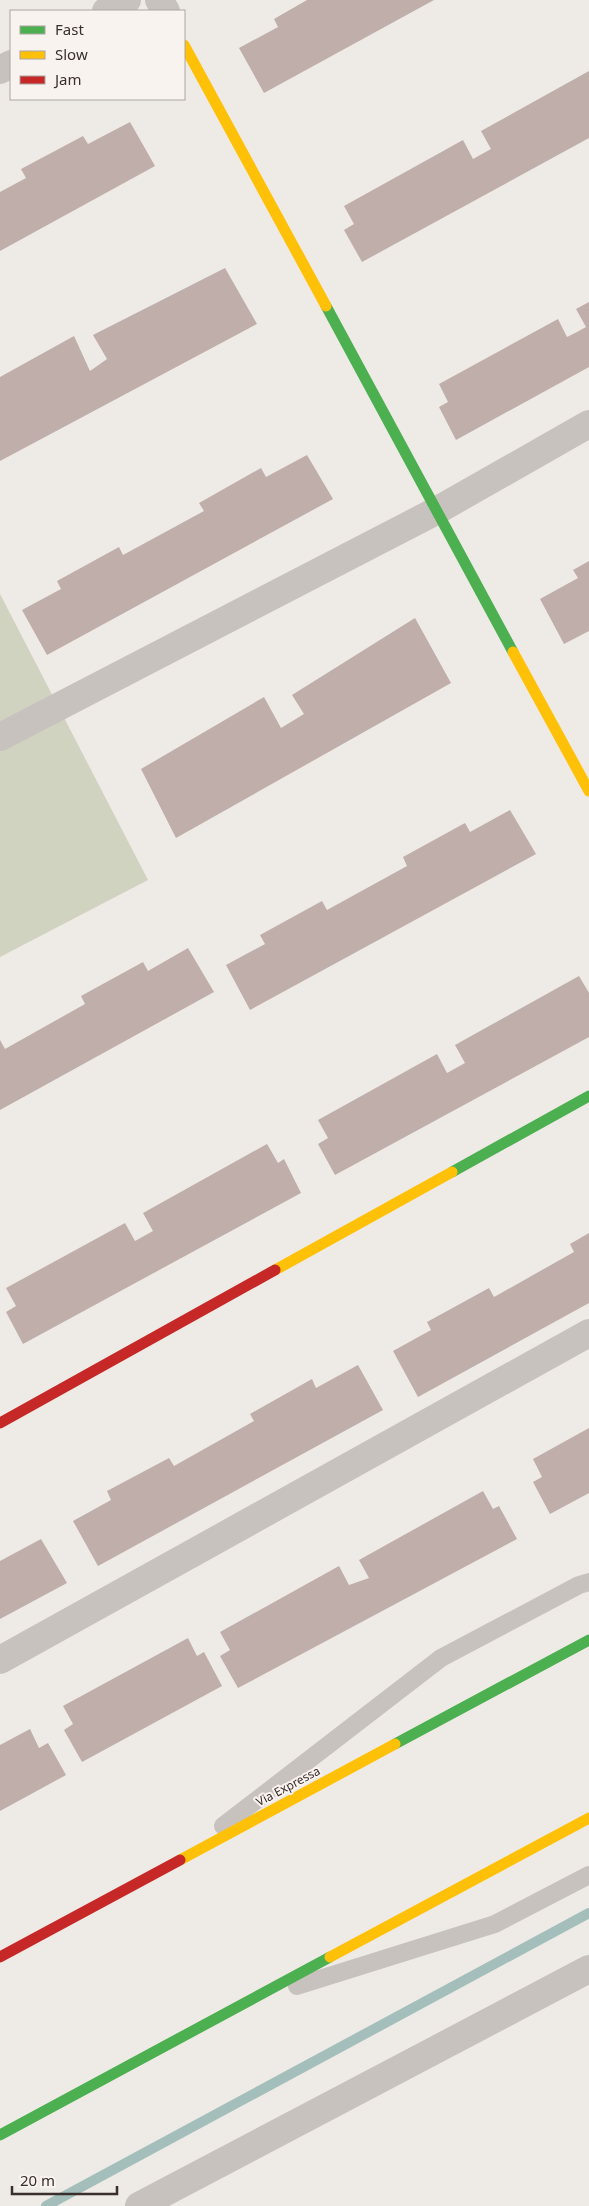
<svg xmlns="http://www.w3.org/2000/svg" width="589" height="2206" font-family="'Noto Sans',sans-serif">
	<rect width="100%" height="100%" fill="#eeeae6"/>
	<path fill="#d1d3c1" d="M 0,594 L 148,880 L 0,957 Z"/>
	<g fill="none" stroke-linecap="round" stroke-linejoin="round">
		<path stroke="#a4bfbb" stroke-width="10" d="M 46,2206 L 589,1913"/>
	</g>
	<path fill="#c0aeaa" d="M 307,0 L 434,0 L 264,93 L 239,48 L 278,27 L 274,19 Z
		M 589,71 L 589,138 L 362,262 L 344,230 L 354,224 L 344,206 L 463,140 L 473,159 L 491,149 L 481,131 Z
		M 130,122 L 155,166 L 0,251 L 0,192 L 26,178 L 21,169 L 83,136 L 88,144 Z
		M 225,268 L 257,324 L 0,461 L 0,377 L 74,336 L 90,371 L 107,359 L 93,335 Z
		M 589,302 L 589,367 L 456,440 L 439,407 L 448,402 L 439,384 L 558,319 L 567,337 L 577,332 L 586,327 L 576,309 Z
		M 307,455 L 333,499 L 47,655 L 22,610 L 61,589 L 57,581 L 119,547 L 123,555 L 204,511 L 199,503 L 261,468 L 266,477 Z
		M 589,561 L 589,631 L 564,644 L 540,599 L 578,578 L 573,570 Z
		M 415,618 L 451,683 L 176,838 L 141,769 L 264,697 L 281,728 L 304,714 L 292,695 Z
		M 510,810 L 536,854 L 250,1010 L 226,965 L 265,944 L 260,935 L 322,901 L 327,910 L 407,866 L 403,857 L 465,823 L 470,832 Z
		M 188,948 L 214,992 L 0,1110 L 0,1040 L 5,1049 L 85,1004 L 81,996 L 143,962 L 148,971 Z
		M 579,976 L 589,993 L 589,1037 L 335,1175 L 318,1144 L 328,1138 L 318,1120 L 437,1054 L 447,1073 L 465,1063 L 455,1045 Z
		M 267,1144 L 278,1163 L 284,1159 L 301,1193 L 23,1344 L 6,1312 L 16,1306 L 6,1288 L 125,1223 L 135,1241 L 153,1231 L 143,1213 Z
		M 589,1233 L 589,1303 L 418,1397 L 393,1351 L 431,1330 L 427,1322 L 489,1288 L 494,1297 L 574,1252 L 570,1244 Z
		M 358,1365 L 383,1410 L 98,1566 L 73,1521 L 111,1500 L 107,1491 L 169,1458 L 174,1466 L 254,1421 L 250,1414 L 312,1379 L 316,1388 Z
		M 589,1428 L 589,1493 L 550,1514 L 533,1482 L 542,1477 L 533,1459 Z
		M 483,1491 L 493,1509 L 499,1506 L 517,1539 L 238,1688 L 220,1656 L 230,1650 L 220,1632 L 339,1566 L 349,1585 L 369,1578 L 359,1560 Z
		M 41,1539 L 67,1583 L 0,1619 L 0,1561 Z
		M 188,1638 L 197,1656 L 204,1652 L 222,1686 L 82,1762 L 64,1730 L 73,1724 L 63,1706 Z
		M 30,1729 L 39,1748 L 48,1743 L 66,1775 L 0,1811 L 0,1745 Z"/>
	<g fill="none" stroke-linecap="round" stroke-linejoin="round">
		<path stroke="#c8c2be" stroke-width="18" d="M 223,1826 L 441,1658 L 579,1585 L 589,1582
			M 297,1986 L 495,1924 L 589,1875"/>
		<path stroke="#c8c2be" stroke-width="28" d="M 159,0 L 166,11
			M 106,11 L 127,0
			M 0,70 L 11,64
			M 0,737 L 436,511 L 589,424
			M 0,1660 L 589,1333
			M 139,2206 L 589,1969"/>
		<path stroke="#4caf50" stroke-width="11" d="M 326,306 L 513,652
			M 452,1172 L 589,1096
			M 395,1744 L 589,1640
			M 0,2135 L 330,1957"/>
		<path stroke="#ffc107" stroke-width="11" d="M 184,45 L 326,306
			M 513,652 L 589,791
			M 275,1270 L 452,1172
			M 180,1860 L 395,1744
			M 330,1957 L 589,1818"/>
		<path stroke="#c62828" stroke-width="11" d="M 0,1423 L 275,1270
			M 0,1957 L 180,1860"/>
	</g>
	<g text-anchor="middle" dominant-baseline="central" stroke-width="4" stroke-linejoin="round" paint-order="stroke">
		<g font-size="12" fill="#392f2c" stroke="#f9f3ef">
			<text transform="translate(288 1786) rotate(-28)">Via Expressa</text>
		</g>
	</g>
	<rect x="10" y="10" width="175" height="90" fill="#f9f3ef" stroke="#aca5a1"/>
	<rect x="20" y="26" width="25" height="8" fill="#4caf50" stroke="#aca5a1"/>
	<text x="55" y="35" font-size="15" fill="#392f2c">Fast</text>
	<rect x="20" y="51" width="25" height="8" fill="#ffc107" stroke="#aca5a1"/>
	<text x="55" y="60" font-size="15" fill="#392f2c">Slow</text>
	<rect x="20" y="76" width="25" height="8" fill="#c62828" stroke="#aca5a1"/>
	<text x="55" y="85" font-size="15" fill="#392f2c">Jam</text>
	<path d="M12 2186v8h105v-8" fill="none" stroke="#392f2c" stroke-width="2.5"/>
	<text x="20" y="2186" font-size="15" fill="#392f2c" stroke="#f9f3ef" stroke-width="4" paint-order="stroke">20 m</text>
</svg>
